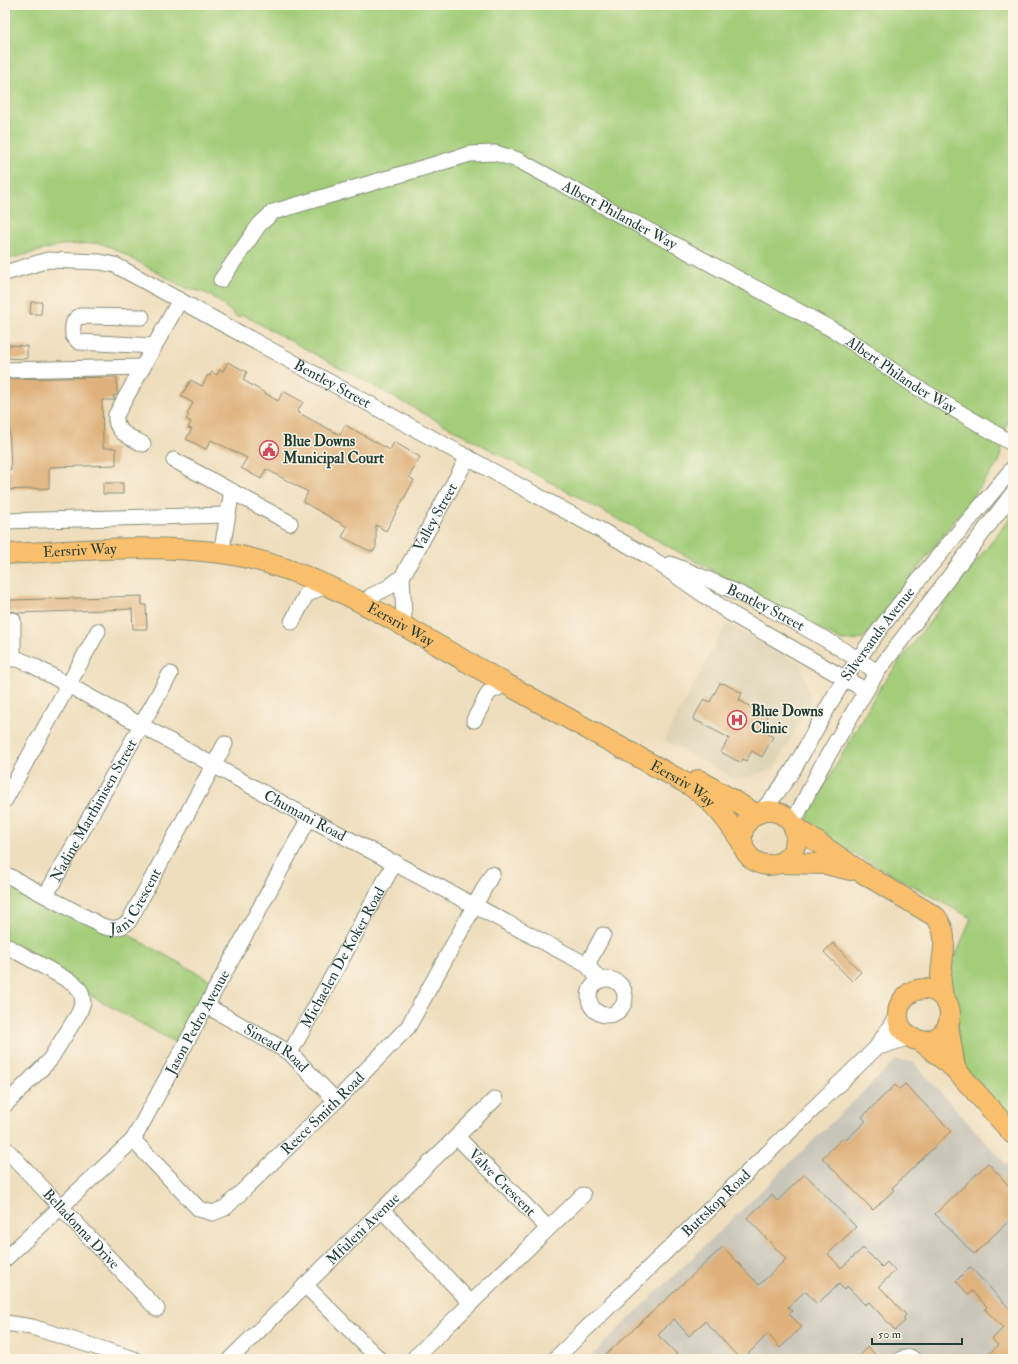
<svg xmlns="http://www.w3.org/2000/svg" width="1018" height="1364" font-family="'IM FELL Double Pica',serif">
	<rect width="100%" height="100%" fill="#fcf5e5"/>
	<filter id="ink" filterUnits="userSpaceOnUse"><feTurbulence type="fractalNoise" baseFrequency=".025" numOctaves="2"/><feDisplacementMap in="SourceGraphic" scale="8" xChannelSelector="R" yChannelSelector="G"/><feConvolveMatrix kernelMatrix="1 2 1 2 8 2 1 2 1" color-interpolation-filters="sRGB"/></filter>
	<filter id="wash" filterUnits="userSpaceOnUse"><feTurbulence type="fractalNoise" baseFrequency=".012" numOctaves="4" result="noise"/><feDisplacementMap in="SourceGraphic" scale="16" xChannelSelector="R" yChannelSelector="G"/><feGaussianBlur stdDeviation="0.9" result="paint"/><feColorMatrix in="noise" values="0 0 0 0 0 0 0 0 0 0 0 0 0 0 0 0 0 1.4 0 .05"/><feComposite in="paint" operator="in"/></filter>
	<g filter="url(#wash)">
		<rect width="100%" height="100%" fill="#efdebd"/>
		<path fill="#ddd4b5" d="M 727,623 L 801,664 L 811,701 L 774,769 L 737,780 L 664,740 Z"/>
		<path fill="#c7c4b8" d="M 896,1060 L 913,1062 L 1013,1172 L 1013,1359 L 588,1359 Z"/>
		<path fill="#a3cd79" stroke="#618556" d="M 5,5 L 1013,5 L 1013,412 L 1007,422 L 999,462 L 868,634 L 859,640 L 842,641 L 243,315 L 237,317 C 218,301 212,292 185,288 L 113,248 L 99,243 L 62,245 L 5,260 Z
			M 1013,514 L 1013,1122 L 966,1069 L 958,1042 L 957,1010 L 950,982 L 952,965 L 971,918 L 833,842 L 808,824 C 807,814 810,806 817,799 L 874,697 L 904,655 Z
			M 5,878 L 122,931 L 210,980 L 176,1043 L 86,993 L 5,940 Z"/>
		<g id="blocks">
			<path fill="#dfb27d" d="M 31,302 L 42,302 L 41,314 L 30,314 Z
				M 6,345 L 27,346 L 27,359 L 5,358 Z
				M 228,362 L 247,372 L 243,380 L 278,401 L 283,391 L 303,402 L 297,412 L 340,435 L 345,425 L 390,450 L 394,442 L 420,457 L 409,477 L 414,480 L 386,531 L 376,525 L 376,547 L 374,551 L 370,551 L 342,537 L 347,527 L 303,502 L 308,492 L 266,469 L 261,479 L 241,468 L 247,458 L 211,440 L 206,449 L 186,439 L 192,429 L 188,428 L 191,422 L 186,419 L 189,415 L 187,414 L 193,403 L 181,396 L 191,380 L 202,386 L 208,375 L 210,376 L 212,372 L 217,375 L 220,369 L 223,371 Z
				M 117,377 L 117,395 L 114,395 L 114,400 L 102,400 L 103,448 L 116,448 L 116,465 L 49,467 L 49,488 L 5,490 L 5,470 L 11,470 L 9,422 L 5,422 L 5,379 Z
				M 103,483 L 123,483 L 123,494 L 103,494 Z
				M 142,596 L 142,605 L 146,605 L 147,629 L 133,629 L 132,609 L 18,613 L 13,611 L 5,614 L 5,601 L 12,600 Z
				M 720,683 L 722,684 L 723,683 L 742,693 L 739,700 L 767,716 L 759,729 L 773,737 L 762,757 L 752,751 L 746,761 L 743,759 L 741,763 L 721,752 L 729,738 L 693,719 L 704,699 L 710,702 Z
				M 833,943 L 861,972 L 852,981 L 824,952 Z
				M 905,1084 L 951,1131 L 892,1188 L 894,1190 L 873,1210 L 822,1158 L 843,1138 L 846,1140 L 866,1121 L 862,1117 L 895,1085 L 899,1089 Z
				M 988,1163 L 1013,1190 L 1013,1217 L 974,1254 L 935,1214 Z
				M 805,1174 L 856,1227 L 828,1254 L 841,1268 L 863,1248 L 882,1267 L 887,1262 L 895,1271 L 879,1286 L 906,1315 L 903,1318 L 905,1321 L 895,1330 L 869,1302 L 865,1305 L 847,1286 L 844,1290 L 839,1284 L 817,1304 L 805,1291 L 788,1307 L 792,1311 L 789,1314 L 802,1327 L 780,1348 L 768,1334 L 743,1359 L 740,1359 L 705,1321 L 689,1336 L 674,1319 L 658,1335 L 677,1354 L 671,1359 L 601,1359 L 723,1247 L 759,1285 L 786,1259 L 747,1218 L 772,1195 L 777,1201 Z
				M 970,1267 L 1013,1312 L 1013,1359 L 984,1359 L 998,1345 L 992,1339 L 1003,1328 L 985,1309 L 987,1307 L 972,1291 L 969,1295 L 956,1281 Z
				M 868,1347 L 879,1359 L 855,1359 Z"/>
		</g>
	</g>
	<g filter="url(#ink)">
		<use href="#blocks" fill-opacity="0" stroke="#878e78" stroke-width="1"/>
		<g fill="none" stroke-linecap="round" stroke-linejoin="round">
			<g stroke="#878e78" stroke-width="17">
				<g id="minor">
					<path id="s1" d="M 5,273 L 48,260 L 100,262 L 115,265 L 648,556 L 730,613 L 865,690"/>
					<path id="s2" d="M 221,280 L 259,225 L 273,212 L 470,154 L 495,153 L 518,160 L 837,332 L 915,386 L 1013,444"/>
					<path d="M 142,317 L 80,316 C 71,320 73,328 73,336 L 79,342 L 154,346"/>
					<path d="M 5,370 L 143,367"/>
					<path d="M 143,444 C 130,437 114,432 116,415 L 180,300"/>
					<path d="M 174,460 L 290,523"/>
					<path d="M 5,521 L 227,515"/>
					<path d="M 223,543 L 232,491"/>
					<path id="s3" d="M 670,564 C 739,590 815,630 877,672"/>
					<path d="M 402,577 L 404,615"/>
					<path id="s4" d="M 371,596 L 389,587 L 402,577 L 468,457"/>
					<path d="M 292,622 L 306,595 L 326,585"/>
					<path id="s5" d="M 5,658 L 18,659 L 32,665 L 309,818 L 587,965 L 600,980"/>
					<path d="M 13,659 L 13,620"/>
					<path d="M 474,720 L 489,692 L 507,684"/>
					<path d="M 5,800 L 98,631"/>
					<path id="s6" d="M 760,812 C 799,773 816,722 846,677 C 895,603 956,536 1013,468"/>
					<path d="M 793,823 L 821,767 L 877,672 L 1013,493"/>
					<path id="s7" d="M 5,874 L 102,926 C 113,930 121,929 129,921 L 225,744"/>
					<path id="s8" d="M 46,895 L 170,674"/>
					<path d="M 5,945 L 75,984 L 81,992 L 83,1002 L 79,1013 L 49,1061 L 5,1105"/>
					<path d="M 587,965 L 603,935"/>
					<circle cx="607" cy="997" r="18"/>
					<path id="s9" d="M 207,1006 L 290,1053 L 336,1101"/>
					<path d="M 876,1048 L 910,1037"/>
					<path id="s10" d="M 290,1053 L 395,862"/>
					<path id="s11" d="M 457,1137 L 548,1228"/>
					<path id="s12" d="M 133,1140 L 199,1209 L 213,1213 L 225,1208 L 336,1101 L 408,1027 L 492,874"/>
					<path id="s13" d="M 5,1148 L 157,1309"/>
					<path d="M 382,1210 L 471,1303"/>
					<path id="s14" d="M 5,1259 L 133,1140 L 309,818"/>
					<path d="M 305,1285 L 379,1359"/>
					<path d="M 5,1323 L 32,1327 L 134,1359"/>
					<path id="s15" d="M 230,1359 L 495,1099"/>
					<path d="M 413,1359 L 583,1195"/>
					<path id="s16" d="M 555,1359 L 876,1048 L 898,1014"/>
					<path d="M 901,1359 L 910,1357 L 913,1359"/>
				</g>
			</g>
			<g stroke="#878e78" stroke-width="22">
				<g id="major">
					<path id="s17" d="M 5,554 C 76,551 150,543 221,553 C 308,564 394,621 469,663 C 543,705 617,745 691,786 C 714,802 728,821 743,844"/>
					<path d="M 699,780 L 756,814"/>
					<circle cx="769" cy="838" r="27"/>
					<path d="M 794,826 L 861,872 L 936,917 C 950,935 942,954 941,975 C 940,982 942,990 943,997"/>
					<path d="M 780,863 L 826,864 L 851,870"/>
					<circle cx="924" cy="1015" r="26"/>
					<path d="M 948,1025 L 955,1069"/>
					<path d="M 921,1041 L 955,1069 L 1013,1134"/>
				</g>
			</g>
			<use href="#minor" stroke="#fff" stroke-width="15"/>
			<use href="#major" stroke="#f9bf6c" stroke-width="20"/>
		</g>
	</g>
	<defs>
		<g id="civic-ring" transform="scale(1)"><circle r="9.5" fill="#fcf5e5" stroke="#d1495b" stroke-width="1.5"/><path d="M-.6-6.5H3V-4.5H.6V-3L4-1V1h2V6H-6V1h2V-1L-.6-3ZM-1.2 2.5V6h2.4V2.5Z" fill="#d1495b"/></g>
		<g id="hospital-ring" transform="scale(1)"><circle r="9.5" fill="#fcf5e5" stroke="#d1495b" stroke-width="1.5"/><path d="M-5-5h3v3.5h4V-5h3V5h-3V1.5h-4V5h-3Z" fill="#d1495b"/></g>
	</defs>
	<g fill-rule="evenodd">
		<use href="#civic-ring" x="269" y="450"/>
		<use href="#hospital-ring" x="737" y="720"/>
	</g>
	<g text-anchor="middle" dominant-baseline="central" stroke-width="3" stroke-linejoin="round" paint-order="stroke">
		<g font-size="15" fill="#1f3d34" stroke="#fcf5e5">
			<text stroke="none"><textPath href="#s2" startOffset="456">Albert Philander Way</textPath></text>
			<text stroke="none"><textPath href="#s2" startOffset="780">Albert Philander Way</textPath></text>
			<text stroke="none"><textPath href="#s1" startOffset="360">Bentley Street</textPath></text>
			<text stroke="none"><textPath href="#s4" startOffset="105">Valley Street</textPath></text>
			<text stroke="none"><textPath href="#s17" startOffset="75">Eersriv Way</textPath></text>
			<text stroke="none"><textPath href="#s3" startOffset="105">Bentley Street</textPath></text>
			<text stroke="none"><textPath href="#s17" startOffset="411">Eersriv Way</textPath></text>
			<text stroke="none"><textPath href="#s6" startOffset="214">Silversands Avenue</textPath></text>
			<text stroke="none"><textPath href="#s17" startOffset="735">Eersriv Way</textPath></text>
			<text stroke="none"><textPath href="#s8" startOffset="97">Nadine Marthinisen Street</textPath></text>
			<text stroke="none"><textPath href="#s5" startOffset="340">Chumani Road</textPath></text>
			<text stroke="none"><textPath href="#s7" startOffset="158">Jani Crescent</textPath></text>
			<text stroke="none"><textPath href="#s10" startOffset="109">Michaelen De Koker Road</textPath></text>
			<text stroke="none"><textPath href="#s14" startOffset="309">Jason Pedro Avenue</textPath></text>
			<text stroke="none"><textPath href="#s9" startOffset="81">Sinead Road</textPath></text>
			<text stroke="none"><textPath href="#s12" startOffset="259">Reece Smith Road</textPath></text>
			<text stroke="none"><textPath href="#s11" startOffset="64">Valve Crescent</textPath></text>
			<text stroke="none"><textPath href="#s16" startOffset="224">Buttskop Road</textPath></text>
			<text stroke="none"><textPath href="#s13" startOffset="111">Belladonna Drive</textPath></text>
			<text stroke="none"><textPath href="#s15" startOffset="186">Mfuleni Avenue</textPath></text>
		</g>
		<g font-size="15" font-weight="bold" fill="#1f3d34" stroke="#fcf5e5" text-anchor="start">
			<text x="283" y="441">Blue Downs<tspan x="283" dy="17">Municipal Court</tspan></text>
			<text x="751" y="711">Blue Downs<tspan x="751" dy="17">Clinic</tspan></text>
		</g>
	</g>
	<rect width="1018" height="1364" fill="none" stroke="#fcf5e5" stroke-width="20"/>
	<path d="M872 1338v6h90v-6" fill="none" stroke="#1f3d34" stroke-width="2"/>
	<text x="878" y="1338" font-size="12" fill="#1f3d34" stroke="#fcf5e5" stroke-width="3" paint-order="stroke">50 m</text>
</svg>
